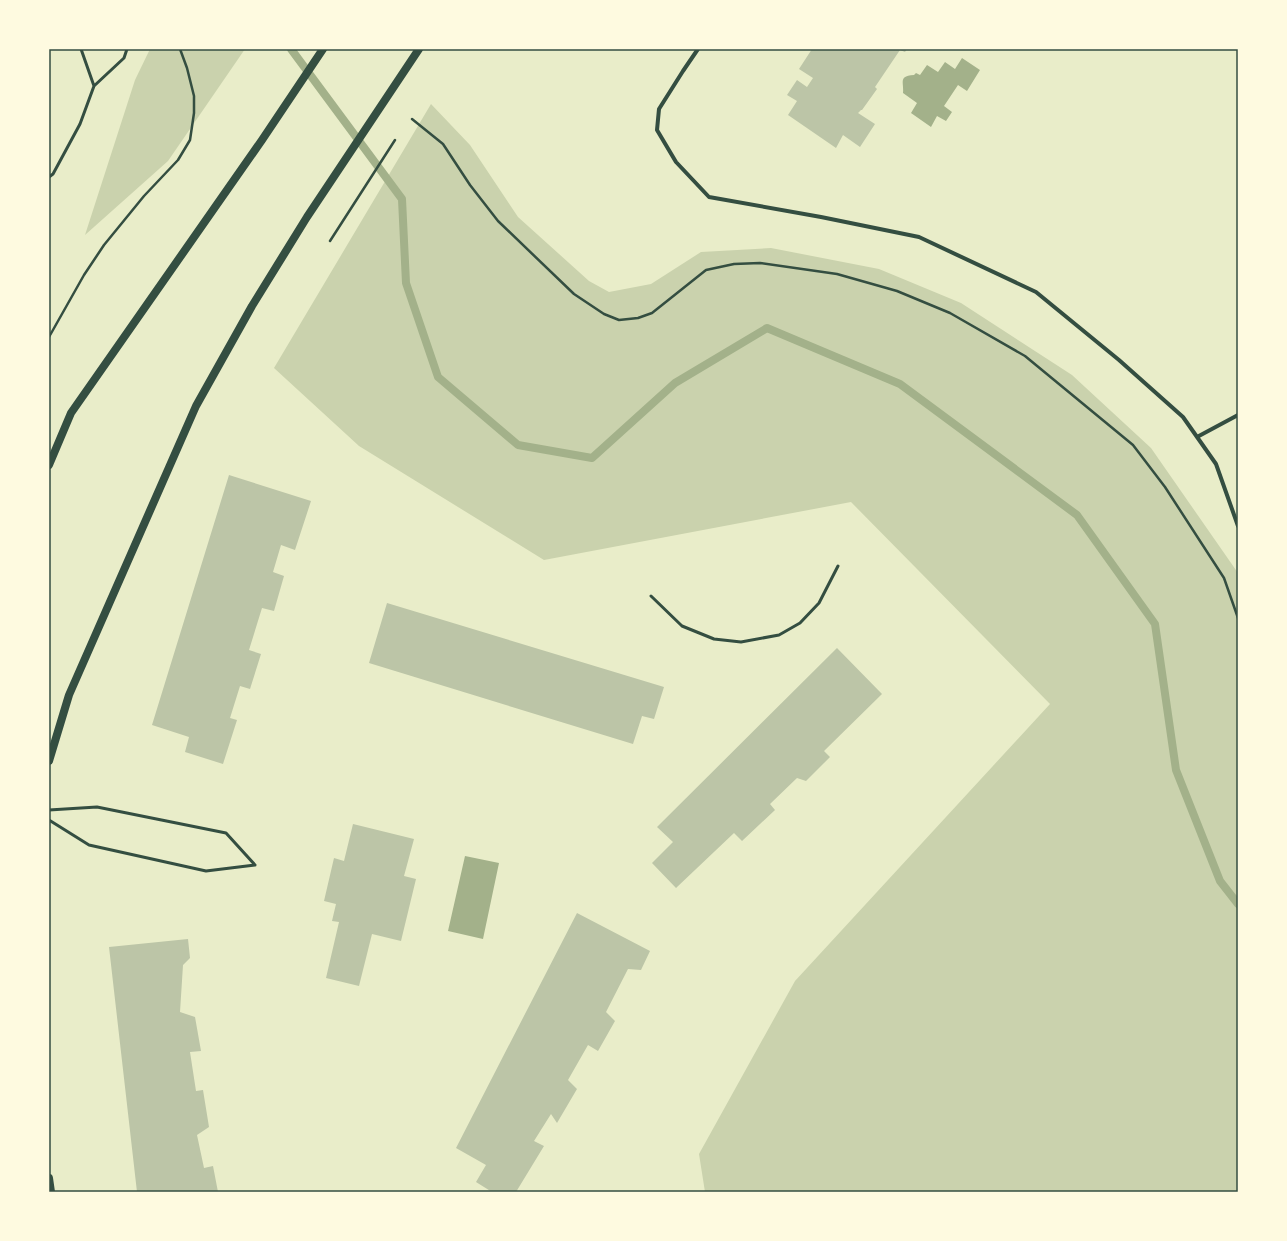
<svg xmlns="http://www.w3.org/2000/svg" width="1287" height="1241" font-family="'Nunito Sans',sans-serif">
	<rect width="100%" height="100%" fill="#e9edc9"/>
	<path fill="#cad2ad" d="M 150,49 L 245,49 L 168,161 L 85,235 L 135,80 Z
		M 431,104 L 470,145 L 518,217 L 589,281 L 609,292 L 651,284 L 701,252 L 771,248 L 879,269 L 961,303 L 1072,375 L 1151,448 L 1238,573 L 1238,1192 L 705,1192 L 699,1154 L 795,981 L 1050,704 L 851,502 L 544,560 L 359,446 L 274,368 Z"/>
	<path fill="#a3b18a" d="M 962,58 L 980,70 L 967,91 L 958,85 L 944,106 L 952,112 L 946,121 L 937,116 L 931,127 L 911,113 L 917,103 L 903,93 C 904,82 898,76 914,75 L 916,73 L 920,75 L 927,65 L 938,72 L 945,62 L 955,69 Z
		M 465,856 L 499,863 L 483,939 L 448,931 Z"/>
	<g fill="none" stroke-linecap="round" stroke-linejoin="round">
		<path stroke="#a3b18a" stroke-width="8" d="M 291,49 L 402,199 L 406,283 L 438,377 L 518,445 L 592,458 L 675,383 L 767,328 L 900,384 L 1077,515 L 1155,624 L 1176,770 L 1220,881 L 1238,904"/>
	</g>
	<path fill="#bcc5a7" d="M 812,49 L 907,49 L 905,52 L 900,50 L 875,87 L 877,89 L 862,110 L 861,110 L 858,113 L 875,124 L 860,147 L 843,135 L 836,148 L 788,115 L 797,101 L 787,95 L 797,80 L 807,87 L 813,78 L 799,69 Z
		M 229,475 L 311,501 L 295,550 L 281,545 L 273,572 L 284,576 L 274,611 L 262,608 L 249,650 L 261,654 L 250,689 L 240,686 L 230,718 L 237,720 L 223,764 L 185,752 L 189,737 L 152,725 Z
		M 387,603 L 664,687 L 654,719 L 642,716 L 633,744 L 369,663 Z
		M 837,648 L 882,694 L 824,751 L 830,757 L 806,781 L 797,778 L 770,804 L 775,810 L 742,841 L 734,833 L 676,888 L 652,863 L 673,842 L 657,827 Z
		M 353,824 L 414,839 L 404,876 L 416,879 L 401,941 L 372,934 L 359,986 L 326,978 L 339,922 L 332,921 L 336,904 L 324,901 L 334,858 L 344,861 Z
		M 577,913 L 650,951 L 641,970 L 628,969 L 606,1012 L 615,1021 L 598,1051 L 588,1045 L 568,1080 L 577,1089 L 557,1123 L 551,1114 L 534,1141 L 544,1146 L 516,1192 L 492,1192 L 476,1182 L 486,1165 L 456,1148 Z
		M 188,939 L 190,958 L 183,965 L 180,1012 L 195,1017 L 201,1051 L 190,1052 L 196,1091 L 203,1090 L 209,1127 L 197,1135 L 204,1168 L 213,1166 L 218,1192 L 137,1192 L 109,947 Z"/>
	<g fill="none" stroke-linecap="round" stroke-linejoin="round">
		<path stroke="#344e41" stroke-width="2.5" d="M 412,119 L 443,144 L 470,185 L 498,221 L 574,294 L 604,314 L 619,320 L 638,318 L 652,313 L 706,270 L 734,264 L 760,263 L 837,274 L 897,291 L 950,313 L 1025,356 L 1133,445 L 1165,487 L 1224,578 L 1238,618
			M 330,241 L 395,140
			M 49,337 L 84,275 L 104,245 L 144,196 L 178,160 L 190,140 L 194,113 L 194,96 L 187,68 L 180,49"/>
		<path stroke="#344e41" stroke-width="3" d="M 81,49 L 94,86
			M 49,177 L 53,174 L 80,124 L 94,86 L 124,58 L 127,49
			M 651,596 L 682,626 L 714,639 L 741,642 L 779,635 L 800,623 L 819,603 L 838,566
			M 49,810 L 97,807 L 226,833 L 255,865
			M 49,820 L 89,845 L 206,871 L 255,865"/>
		<path stroke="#344e41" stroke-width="4" d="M 698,49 L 683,71 L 659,109 L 657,130 L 676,162 L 709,197 L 821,217 L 919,237 L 1036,292 L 1119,360 L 1183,417 L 1216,464 L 1238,526
			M 1197,437 L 1238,415"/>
		<path stroke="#344e41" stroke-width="8" d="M 49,465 L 71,413 L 262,140 L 323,49
			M 49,761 L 69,695 L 196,406 L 252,306 L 307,217 L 419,49
			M 49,1178 L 51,1192"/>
	</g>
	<rect width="1287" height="1241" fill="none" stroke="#fefae0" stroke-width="100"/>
	<rect x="50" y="50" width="1187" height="1141" fill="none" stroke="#344e41" stroke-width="1.5"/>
</svg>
